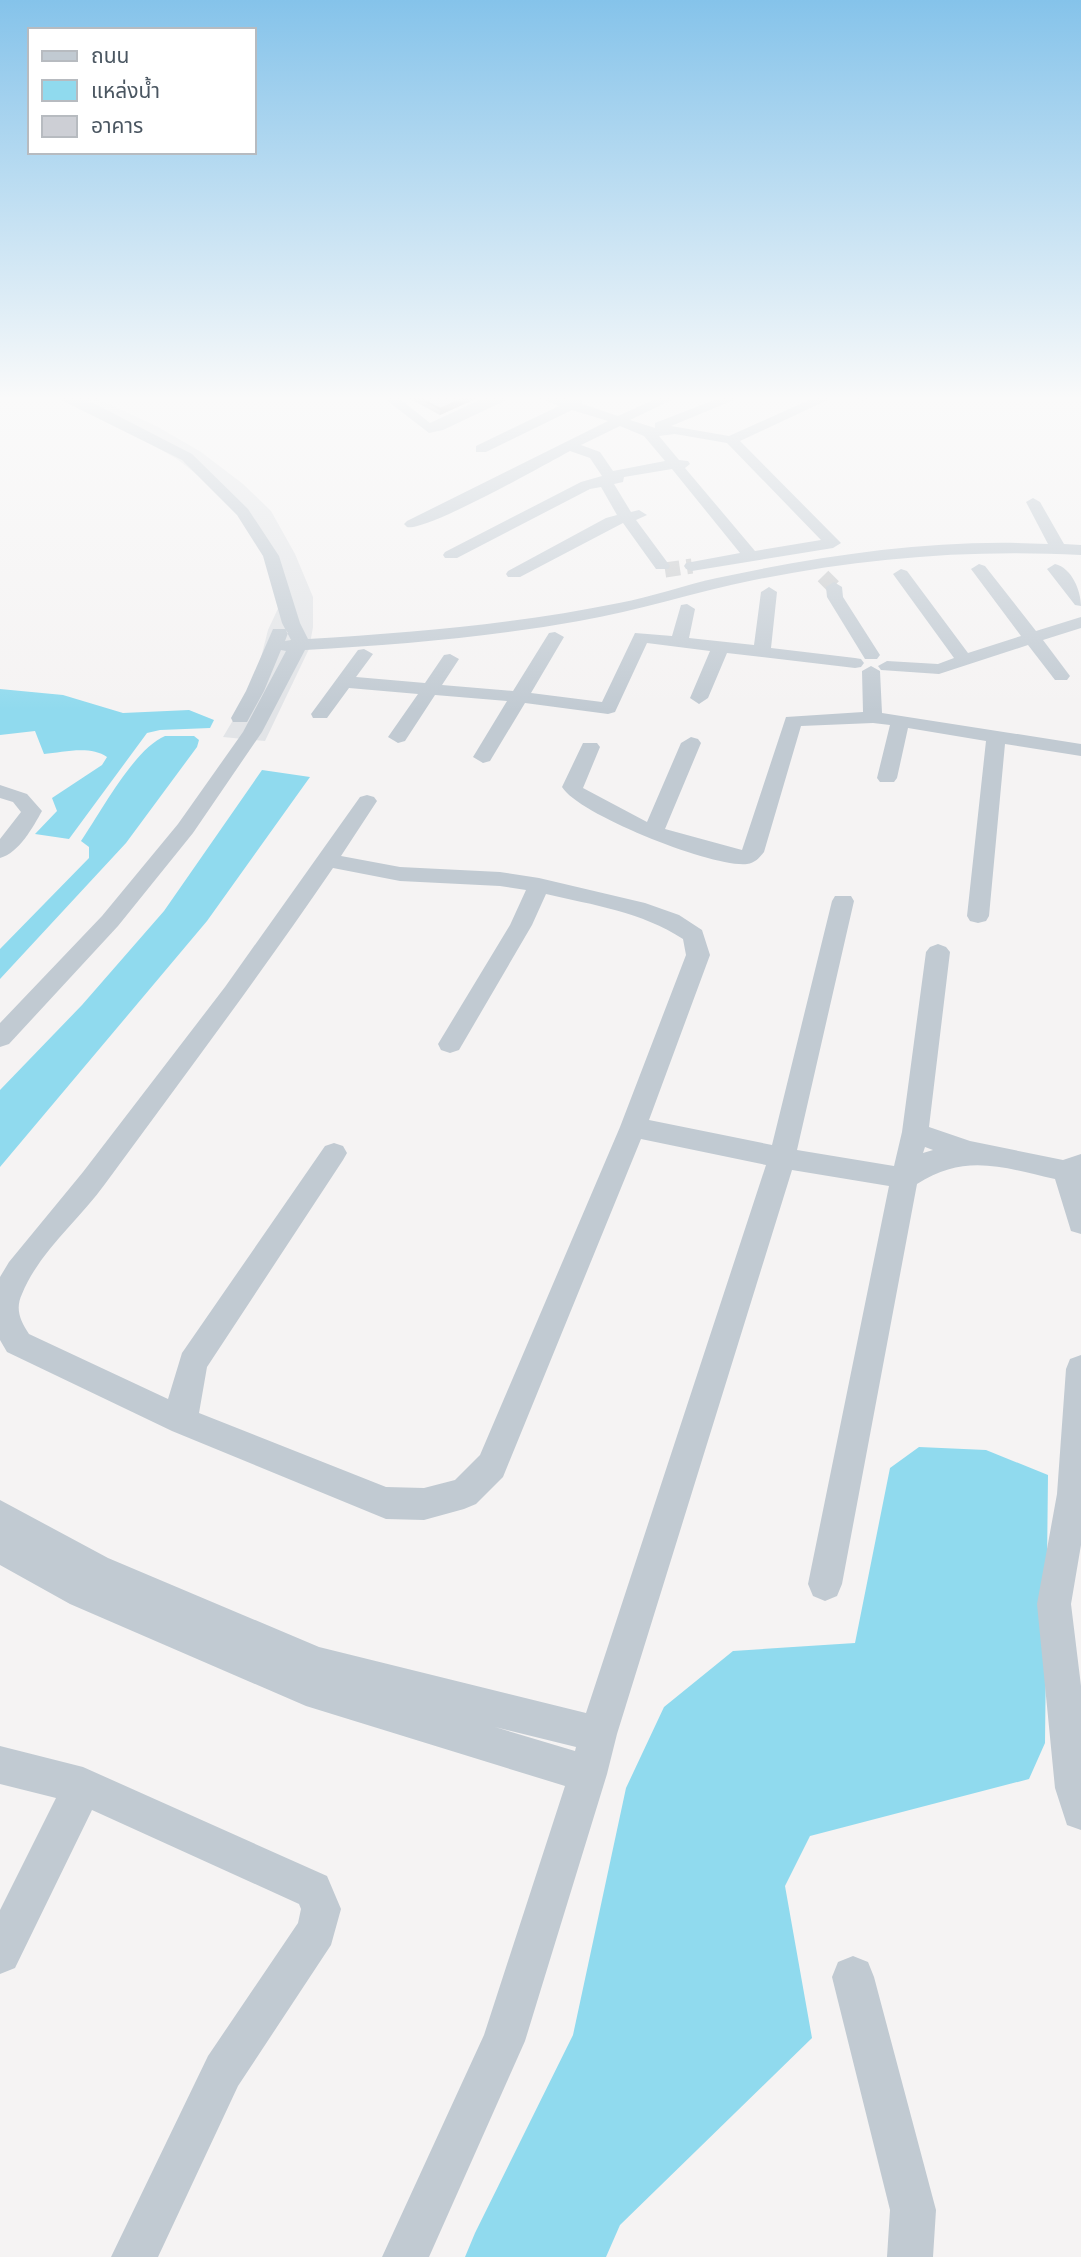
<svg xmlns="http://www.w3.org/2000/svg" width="1081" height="2257" font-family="Arial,'Noto Sans Thai',sans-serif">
	<rect width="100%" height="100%" fill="#f5f3f3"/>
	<path fill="#e2e4e7" d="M 52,395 L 90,395 L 158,427 L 201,452 L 243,484 L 271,511 L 295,554 L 313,597 L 313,627 L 309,649 L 265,741 L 223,737 L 254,685 L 268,630 L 282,600 L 266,559 L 244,517 L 218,491 L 177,459 L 89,409 Z"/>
	<path fill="#90daee" d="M 0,689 L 63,695 L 123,713 L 189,710 L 214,720 L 210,728 L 160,730 L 147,733 L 69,839 L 35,834 L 57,811 L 52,798 L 102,765 L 107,757 C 91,745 63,752 44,754 L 35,731 L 0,735 Z
		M 165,736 L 194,736 L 199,740 L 197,747 L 126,843 L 0,979 L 0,949 L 89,858 L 89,847 L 81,841 C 101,812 134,749 165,736 Z
		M 262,770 L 310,777 L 207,921 L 0,1167 L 0,1090 L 82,1005 L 164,911 Z
		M 919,1447 L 986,1450 L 1048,1475 L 1045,1743 L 1029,1779 L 810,1836 L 785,1886 L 812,2038 L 620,2225 L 606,2257 L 465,2257 L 475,2233 L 573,2035 L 626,1788 L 664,1707 L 733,1651 L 855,1643 L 890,1468 Z"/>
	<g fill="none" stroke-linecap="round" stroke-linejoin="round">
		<path stroke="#caccce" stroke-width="15" stroke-dasharray="15 7" stroke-linecap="butt" d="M 665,570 L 692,566
			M 823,576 L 834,587"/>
		<path fill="#c1cad2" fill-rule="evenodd" d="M 51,395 L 70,395 L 95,404 L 192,454 L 248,509 L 279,556 L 300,623 L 308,639 C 412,633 516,624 619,603 C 652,597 684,585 717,578 C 825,555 937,538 1048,544 L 1026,502 L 1033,498 L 1040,502 L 1064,544 L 1081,545 L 1081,555 C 971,549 862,558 754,580 C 695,592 638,611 579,621 C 489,637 397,645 305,650 L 262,732 L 193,833 L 118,926 L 9,1044 L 0,1047 L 0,1023 L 102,916 L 178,824 L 243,732 L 286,651 L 281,650 L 264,691 L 247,722 L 233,722 L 231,718 L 246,691 L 273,629 L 285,629 L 288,633 L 285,641 L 291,640 L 282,623 L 263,556 L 237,515 L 182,460 Z
			M 380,395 L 395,395 L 430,423 L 490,395 L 517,395 L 443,430 L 429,433 Z
			M 532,395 L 552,395 L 570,400 L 582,399 L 582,404 L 618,416 L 664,395 L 682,395 L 630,420 L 655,428 L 655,423 L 727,395 L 746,395 L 671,426 L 729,436 L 820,395 L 838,395 L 740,441 L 841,543 L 833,548 L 692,571 L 686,569 L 684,566 L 686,563 L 740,553 L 672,469 L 624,477 L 623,482 L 614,484 L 631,512 L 639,510 L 647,515 L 636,520 L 670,566 L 668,569 L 656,569 L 623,523 L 520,577 L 508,577 L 506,574 L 508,571 L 606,518 L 617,515 L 601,487 L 590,489 L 457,558 L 445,558 L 443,555 L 445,552 L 581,482 L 602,476 L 590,458 L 570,451 C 546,464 426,532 407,527 L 404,524 L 407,521 L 608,421 L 572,410 L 486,452 L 476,452 L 476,446 L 559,406 ZM 620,426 L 644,436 L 665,461 L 613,471 L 600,452 L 581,445 ZM 675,434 L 727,443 L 821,540 L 755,551 L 685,468 L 690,464 L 688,461 L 679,460 L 659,436 Z
			M 849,395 L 868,395 L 870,397 L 863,401 Z
			M 979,564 L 985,566 L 1036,631 L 1081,617 L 1081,628 L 1043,640 L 1070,676 L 1067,680 L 1055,680 L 1028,645 L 939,674 L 881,670 L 878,666 L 887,661 L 938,664 L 954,658 L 893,574 L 901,569 L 907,571 L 968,653 L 1021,636 L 971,569 Z
			M 1055,564 C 1072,568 1081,591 1081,606 L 1075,605 L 1047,569 Z
			M 834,582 L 842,587 L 843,597 L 880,655 L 877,659 L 865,659 L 827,597 L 826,587 Z
			M 769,587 L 777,592 L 771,648 L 855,658 L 861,659 L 864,663 L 861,667 L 855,668 L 727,653 L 708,698 L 699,704 L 690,698 L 710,651 L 647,643 L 615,712 L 608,714 L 525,703 L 490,761 L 483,763 L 473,757 L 507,701 L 435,695 L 405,741 L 398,743 L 388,737 L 418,694 L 349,688 L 327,718 L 313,718 L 311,714 L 358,650 L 364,649 L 373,654 L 356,677 L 425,683 L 444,655 L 450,654 L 459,659 L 442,685 L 513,691 L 549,633 L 555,632 L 564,637 L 531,693 L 602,702 L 635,633 L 672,636 L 681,605 L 687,604 L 695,609 L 689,638 L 754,645 L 761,592 Z
			M 871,666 L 880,671 L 882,713 L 1081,744 L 1081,756 L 1005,744 L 989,916 L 986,921 L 978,923 L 970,921 L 967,916 L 986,741 L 908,728 L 897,778 L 894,782 L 880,782 L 877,778 L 890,725 L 873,723 L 801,726 L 764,852 C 759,858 755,863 747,864 C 714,868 579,815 562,787 L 583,743 L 597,743 L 600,747 L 583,788 L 647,822 L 681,743 L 691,737 L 698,739 L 701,743 L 665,829 L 742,850 L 786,717 L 863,712 L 862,671 Z
			M 0,785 L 27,794 L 42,811 C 33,827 19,853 0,858 L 0,839 L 21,812 L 13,802 L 0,798 Z
			M 367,795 L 374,797 L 377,801 L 341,856 L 400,867 L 500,872 L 539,878 L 645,903 L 679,915 L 702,930 L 710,955 L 649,1120 L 772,1145 L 832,901 L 835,896 L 851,896 L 854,901 L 797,1150 L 894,1166 L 902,1132 L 926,952 L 930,947 L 938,944 L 946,947 L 950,952 L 929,1127 L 970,1141 L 1063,1160 L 1081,1154 L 1081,1234 L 1071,1231 L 1055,1179 C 1002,1167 965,1153 917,1184 L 842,1584 L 837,1596 L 825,1601 L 813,1596 L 808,1584 L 889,1186 L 792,1170 L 617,1734 L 607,1774 L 525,2041 L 429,2257 L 382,2257 L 484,2035 L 565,1786 L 306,1706 L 70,1604 L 0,1565 L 0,1500 L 108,1558 L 319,1647 L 586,1713 L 766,1165 L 641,1139 L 503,1477 L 476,1504 L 464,1509 L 424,1520 L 386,1519 L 172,1431 L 7,1352 L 0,1340 L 0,1277 L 9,1262 L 83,1172 L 225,987 L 360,797 ZM 333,868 L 400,881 L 500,886 L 526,890 L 510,925 L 438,1044 L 441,1050 L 450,1053 L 459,1050 L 532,925 L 546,894 C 593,905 642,912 683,939 L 686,955 L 620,1127 L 480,1455 L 455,1480 L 424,1488 L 386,1487 L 199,1413 L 207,1367 L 343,1160 L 347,1153 L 343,1146 L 334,1143 L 325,1146 L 182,1353 L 168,1399 L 29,1334 C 20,1320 15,1309 22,1294 C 39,1252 79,1220 105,1184 C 182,1079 260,975 333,868 ZM 925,1147 L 933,1150 L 923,1153 ZM 495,1727 L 576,1747 L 575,1751 Z
			M 1081,1355 L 1081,1545 L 1071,1604 L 1081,1686 L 1081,1830 L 1067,1825 L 1055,1788 L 1037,1604 L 1057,1494 L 1066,1369 L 1070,1359 Z
			M 0,1746 L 83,1767 L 327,1876 L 341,1909 L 331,1945 L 238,2086 L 158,2257 L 111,2257 L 208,2056 L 298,1923 L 301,1909 L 299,1904 L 92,1810 L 15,1968 L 0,1974 L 0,1910 L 56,1798 L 0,1784 Z
			M 853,1956 L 868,1962 L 874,1977 L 936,2210 L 933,2257 L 887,2257 L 890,2210 L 832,1977 L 838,1962 Z"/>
	</g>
	<path fill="#b0b2b7" d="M 403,395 L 484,395 L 440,415 Z"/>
	<path fill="#909195" d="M 471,395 L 484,395 L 440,415 L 440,409 Z"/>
	<path fill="#cdcfd5" stroke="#909195" stroke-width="2" d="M 414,395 L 471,395 L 440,409 Z"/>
	<linearGradient id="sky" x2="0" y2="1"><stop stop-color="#85c3ea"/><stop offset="0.56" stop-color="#fafafa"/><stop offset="1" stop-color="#fafafa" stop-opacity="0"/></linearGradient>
	<rect width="1081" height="711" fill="url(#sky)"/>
	<rect x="28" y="28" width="228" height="126" fill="#ffffff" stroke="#b7bbc0" stroke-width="2"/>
	<rect x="42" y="51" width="35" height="10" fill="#c1cad2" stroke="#b7bbc0" stroke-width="2"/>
	<text x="91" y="63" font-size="21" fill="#4a5661">ถนน</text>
	<rect x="42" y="80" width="35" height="21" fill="#90daee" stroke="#b7bbc0" stroke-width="2"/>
	<text x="91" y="98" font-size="21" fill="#4a5661">แหล่งน้ำ</text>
	<rect x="42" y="116" width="35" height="21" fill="#cdcfd5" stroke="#b7bbc0" stroke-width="2"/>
	<text x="91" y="133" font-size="21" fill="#4a5661">อาคาร</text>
</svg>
